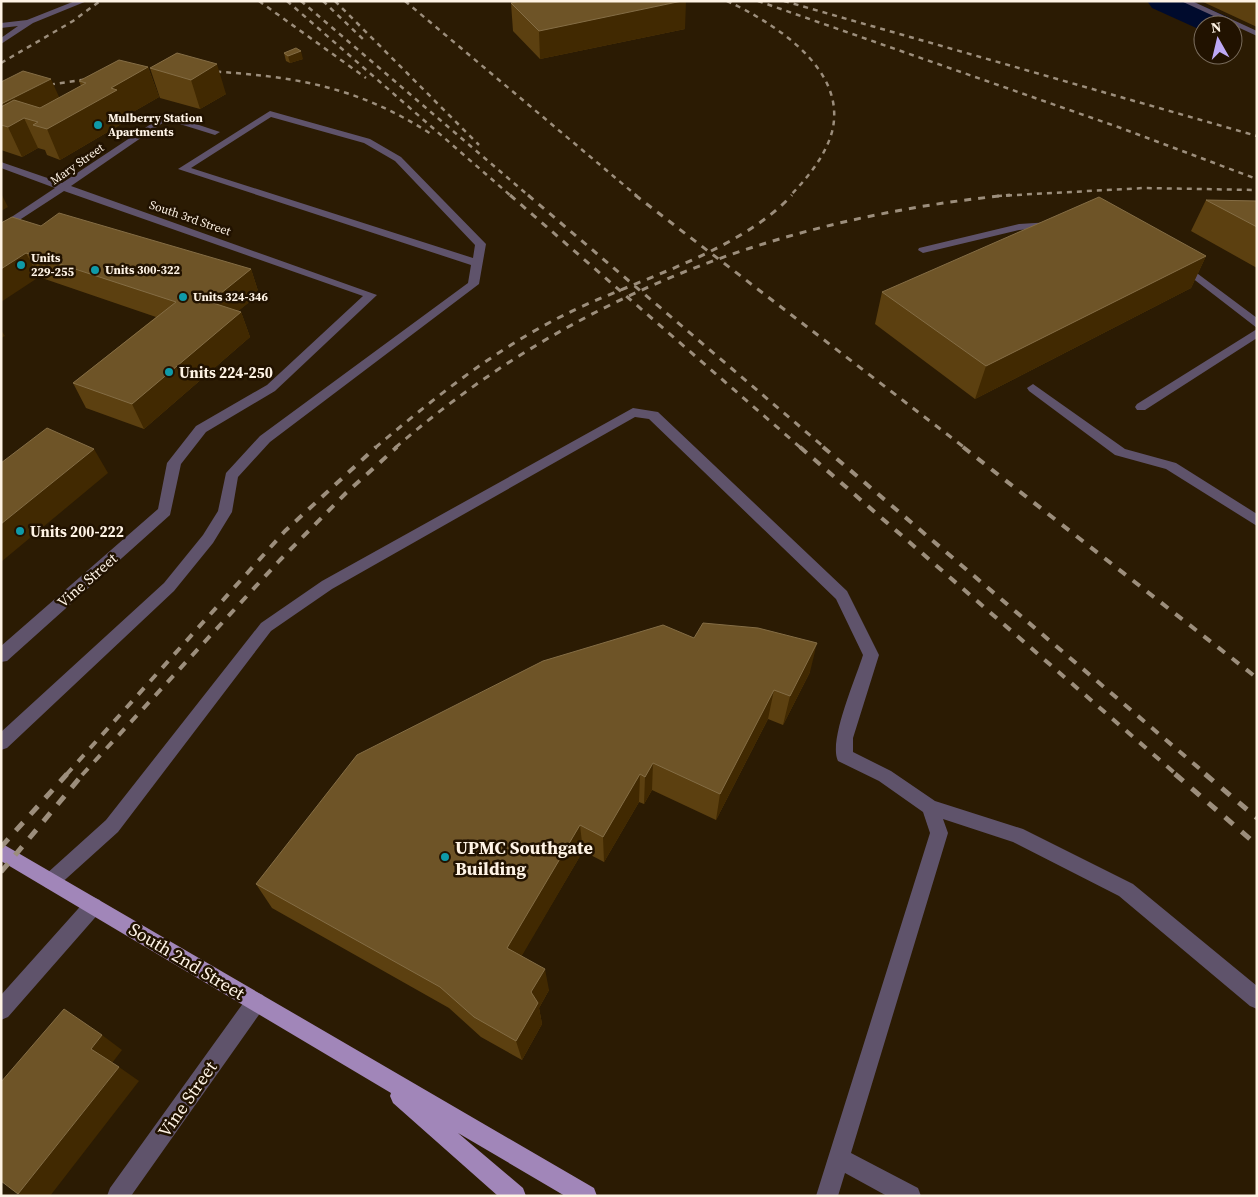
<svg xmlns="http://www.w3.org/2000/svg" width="1258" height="1197" font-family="'Source Serif 4',serif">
	<rect width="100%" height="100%" fill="#2b1b03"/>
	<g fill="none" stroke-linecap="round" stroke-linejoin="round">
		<path fill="#000b2d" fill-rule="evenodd" d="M 1147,1 L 1191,1 L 1230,18 L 1235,25 L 1233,28 L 1233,25 L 1203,25 L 1203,31 L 1152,8 Z"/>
		<path fill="#5f536b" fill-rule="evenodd" d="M 75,1 L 87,1 L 33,23 L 1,44 L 1,38 L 18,26 L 1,28 L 1,23 L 27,20 Z
			M 1181,1 L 1192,1 L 1257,31 L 1257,36 Z
			M 270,111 L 370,139 L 401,157 L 486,244 L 479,284 L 270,442 L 238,477 L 232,512 L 213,543 L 174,591 L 7,748 L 1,750 L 1,732 L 164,583 L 203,535 L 218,511 L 226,473 L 260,436 L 468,283 L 471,265 L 178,169 ZM 271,117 L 364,143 L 395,161 L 475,245 L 473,258 L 191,168 Z
			M 166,114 L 220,132 L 215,135 L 167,120 L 71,186 L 377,295 L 275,391 L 206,432 L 181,464 L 170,515 L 7,661 L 1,662 L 1,646 L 158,509 L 167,463 L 196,426 L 267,385 L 363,296 L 64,191 L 1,232 L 1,224 L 55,188 L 1,168 L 1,162 L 62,183 Z
			M 1051,222 L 1056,225 L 1055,227 L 1019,230 L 923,253 L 918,250 L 919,248 L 1019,224 Z
			M 1182,262 L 1257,318 L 1257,328 L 1178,267 L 1176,265 Z
			M 1257,329 L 1257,338 L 1145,410 L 1137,410 L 1135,407 L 1137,404 Z
			M 1033,384 L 1125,449 L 1176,463 L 1257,514 L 1257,526 L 1166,469 L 1115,455 L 1029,391 L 1027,388 Z
			M 633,408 L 658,412 L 847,591 L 879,655 L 853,738 L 853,752 L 891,771 L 935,801 L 1023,829 L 1133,884 L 1257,986 L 1257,1009 L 1250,1006 L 1119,896 L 1013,842 L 943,819 L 948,833 L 851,1153 L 918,1188 L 921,1196 L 887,1196 L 845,1173 L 838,1196 L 816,1196 L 930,833 L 923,812 L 879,781 L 838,761 C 828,741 856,678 863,655 L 836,599 L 649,419 L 635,417 L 332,589 L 271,631 L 118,832 L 57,887 L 51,890 L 45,887 L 42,881 L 45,875 L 106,820 L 261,623 L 322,581 Z
			M 93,897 L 100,900 L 102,906 L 100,912 L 8,1017 L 1,1020 L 1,995 L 86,900 Z
			M 256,992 L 263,995 L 266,1002 L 263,1009 L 131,1196 L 107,1196 L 110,1188 L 249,995 Z"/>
		<path fill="#a186b9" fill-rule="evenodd" d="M 1,843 L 594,1188 L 597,1196 L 565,1196 L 458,1133 L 523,1188 L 526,1196 L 498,1196 L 393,1103 L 390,1096 L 391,1093 L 1,861 Z"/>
		<path stroke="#9c8e7c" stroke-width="2.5" stroke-dasharray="5 5" stroke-linecap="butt" d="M 259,1 L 366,78
			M 287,1 L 511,196
			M 301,1 L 529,196
			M 323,1 L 365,41
			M 335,1 L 479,145
			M 405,1 L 637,196
			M 727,1 C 774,23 848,69 832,132 C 825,157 807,178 790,196
			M 758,1 L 1118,127 L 1257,179
			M 784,1 L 1257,136
			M 1,63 L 73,21 L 100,1
			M 206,71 C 293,76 357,86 431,134
			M 40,86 L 96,78
			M 997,196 L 1144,188 L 1257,190"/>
		<path stroke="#9c8e7c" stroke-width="3" stroke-dasharray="7 7" stroke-linecap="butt" d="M 510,195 L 801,448
			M 528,195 L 825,448
			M 635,195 L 965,448
			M 375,448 C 434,398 494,350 564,315 C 634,280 738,253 792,195
			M 395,448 C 570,296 781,217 1010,195"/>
		<path stroke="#9c8e7c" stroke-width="4" stroke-dasharray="9 9" stroke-linecap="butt" d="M 800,447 L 1177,775
			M 823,447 L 1207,775
			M 963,447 L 1257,678
			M 66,775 L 285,531 L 376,447
			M 82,775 L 280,560 L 346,493 L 397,447"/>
		<path stroke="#9c8e7c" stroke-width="5" stroke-dasharray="11 11" stroke-linecap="butt" d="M 1175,774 L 1257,845
			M 1205,774 L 1257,818
			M 1,847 L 67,774
			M 1,872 L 83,774"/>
	</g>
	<path fill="#5c4010" d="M 1201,1 L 1257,1 L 1257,27 Z
		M 511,3 L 685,29 L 540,59 L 513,31 Z
		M 177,53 L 226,94 L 200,109 L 160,98 L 150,68 Z
		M 284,53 L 303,59 L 290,63 L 286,61 Z
		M 148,67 L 159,97 L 126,116 L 128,120 L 60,160 L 47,155 L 45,150 L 38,148 L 22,157 L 1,150 L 1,82 L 59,98 L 81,86 L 79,81 Z
		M 1206,200 L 1257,201 L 1257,268 L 1191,231 Z
		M 1,223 L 41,226 L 251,269 L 259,294 L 238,311 L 241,312 L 250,337 L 144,429 L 86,408 L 73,383 L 156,317 L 39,277 Z
		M 1206,256 L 1191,288 L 975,399 L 875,324 L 882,292 Z
		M 694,638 L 810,672 L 783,725 L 768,719 L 716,820 L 652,790 L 644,804 L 639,802 L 604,862 L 583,851 L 521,956 L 549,990 L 539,1008 L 542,1024 L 522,1060 L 481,1037 L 449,1008 L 272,908 L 256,884 Z"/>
	<path fill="#412901" d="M 682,1 L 686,1 L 685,29 L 540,59 L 539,31 Z
		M 301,51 L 303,59 L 290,63 L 288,56 Z
		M 217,64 L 226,94 L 200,109 L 191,80 Z
		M 148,67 L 159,97 L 126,116 L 128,120 L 60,160 L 47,129 L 111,88 Z
		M 51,79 L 64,108 L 24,118 L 38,148 L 22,157 L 8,127 L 1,125 L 1,104 Z
		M 1,193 L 8,207 L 1,211 Z
		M 26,253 L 39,277 L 1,302 L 1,269 Z
		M 1206,256 L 1191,288 L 975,399 L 986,366 Z
		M 251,269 L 259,294 L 220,326 L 210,302 Z
		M 241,312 L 250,337 L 144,429 L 132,404 Z
		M 1,330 L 5,336 L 1,338 Z
		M 94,449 L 108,473 L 1,562 L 1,524 Z
		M 817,643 L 810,672 L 783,725 L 790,696 Z
		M 774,690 L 768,719 L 716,820 L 720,794 Z
		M 653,763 L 652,790 L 644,804 L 645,777 Z
		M 640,774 L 639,802 L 604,862 L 603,837 Z
		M 580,825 L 583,851 L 513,971 L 507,948 Z
		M 545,969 L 549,990 L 539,1008 L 542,1024 L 522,1060 L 516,1041 L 531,992 Z
		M 102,1035 L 122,1050 L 112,1063 L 91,1049 Z
		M 119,1067 L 139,1081 L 50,1196 L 23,1196 L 18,1194 Z"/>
	<path fill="#6e5427" stroke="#846d45" d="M 520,1 L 682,1 L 539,31 L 511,3 Z
		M 296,48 L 301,51 L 288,56 L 284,53 Z
		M 177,53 L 217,64 L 191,80 L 150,68 Z
		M 119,60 L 148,67 L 111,88 L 117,90 L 47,129 L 33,125 L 38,122 L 24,118 L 8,127 L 1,125 L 1,107 L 14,100 L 40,108 L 86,83 L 79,81 Z
		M 23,71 L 51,79 L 1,104 L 1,82 Z
		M 1099,197 L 1206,256 L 986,366 L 882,292 Z
		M 1206,200 L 1257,201 L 1257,227 Z
		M 59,213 L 251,269 L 210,302 L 241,312 L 132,404 L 73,383 L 176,302 L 26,253 L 1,269 L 1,223 L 12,217 L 41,226 Z
		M 47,428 L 94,449 L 1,524 L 1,463 Z
		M 703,623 L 758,628 L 817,643 L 790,696 L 774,690 L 720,794 L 653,763 L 645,777 L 640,774 L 603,837 L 580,825 L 507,948 L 545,969 L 531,992 L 538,1003 L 516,1041 L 474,1017 L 440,987 L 256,884 L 357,755 L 543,661 L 663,625 L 694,638 Z
		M 64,1009 L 102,1035 L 91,1049 L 119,1067 L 18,1194 L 1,1181 L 1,1082 Z"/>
	<g fill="#0f9aa8" stroke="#211200" stroke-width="2">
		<circle cx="98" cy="125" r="5"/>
		<circle cx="21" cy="265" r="5"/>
		<circle cx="95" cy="270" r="5"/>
		<circle cx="183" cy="297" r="5"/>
		<circle cx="169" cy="372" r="5"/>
		<circle cx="20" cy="531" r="5"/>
		<circle cx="445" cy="857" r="5"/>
	</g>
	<g text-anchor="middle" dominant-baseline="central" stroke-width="5" stroke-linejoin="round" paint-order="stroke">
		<g font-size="12" font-weight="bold" fill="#fef3e5" stroke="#211200" text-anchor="start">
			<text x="108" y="118">Mulberry Station<tspan x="108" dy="14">Apartments</tspan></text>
			<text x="31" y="258">Units<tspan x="31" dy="14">229-255</tspan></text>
			<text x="105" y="270">Units 300-322</text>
			<text x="193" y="297">Units 324-346</text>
		</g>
		<g font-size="12" fill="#fef3e5" stroke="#211200">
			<text transform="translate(77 164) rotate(-35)">Mary Street</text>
			<text transform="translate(190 218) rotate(19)">South 3rd Street</text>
		</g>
		<g font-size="15" font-weight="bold" fill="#fef3e5" stroke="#211200" text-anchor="start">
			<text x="179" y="372">Units 224-250</text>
			<text x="30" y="531">Units 200-222</text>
		</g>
		<g font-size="15" fill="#fef3e5" stroke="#211200">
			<text transform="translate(87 580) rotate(-41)">Vine Street</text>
		</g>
		<g font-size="18" font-weight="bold" fill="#fef3e5" stroke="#211200" text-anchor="start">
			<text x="455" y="847">UPMC Southgate<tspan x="455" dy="21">Building</tspan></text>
		</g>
		<g font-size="18" fill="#fef3e5" stroke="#211200">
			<text transform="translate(187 961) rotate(31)">South 2nd Street</text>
			<text transform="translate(187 1099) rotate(-55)">Vine Street</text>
		</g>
	</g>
	<rect width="1258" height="1197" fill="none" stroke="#fef3e5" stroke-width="5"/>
	<g transform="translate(1218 40) rotate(352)"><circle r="24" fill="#211200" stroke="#796c5c"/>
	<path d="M0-4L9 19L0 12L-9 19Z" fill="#bea9f5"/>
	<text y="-8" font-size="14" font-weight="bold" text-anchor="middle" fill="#fef3e5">N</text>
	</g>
</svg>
